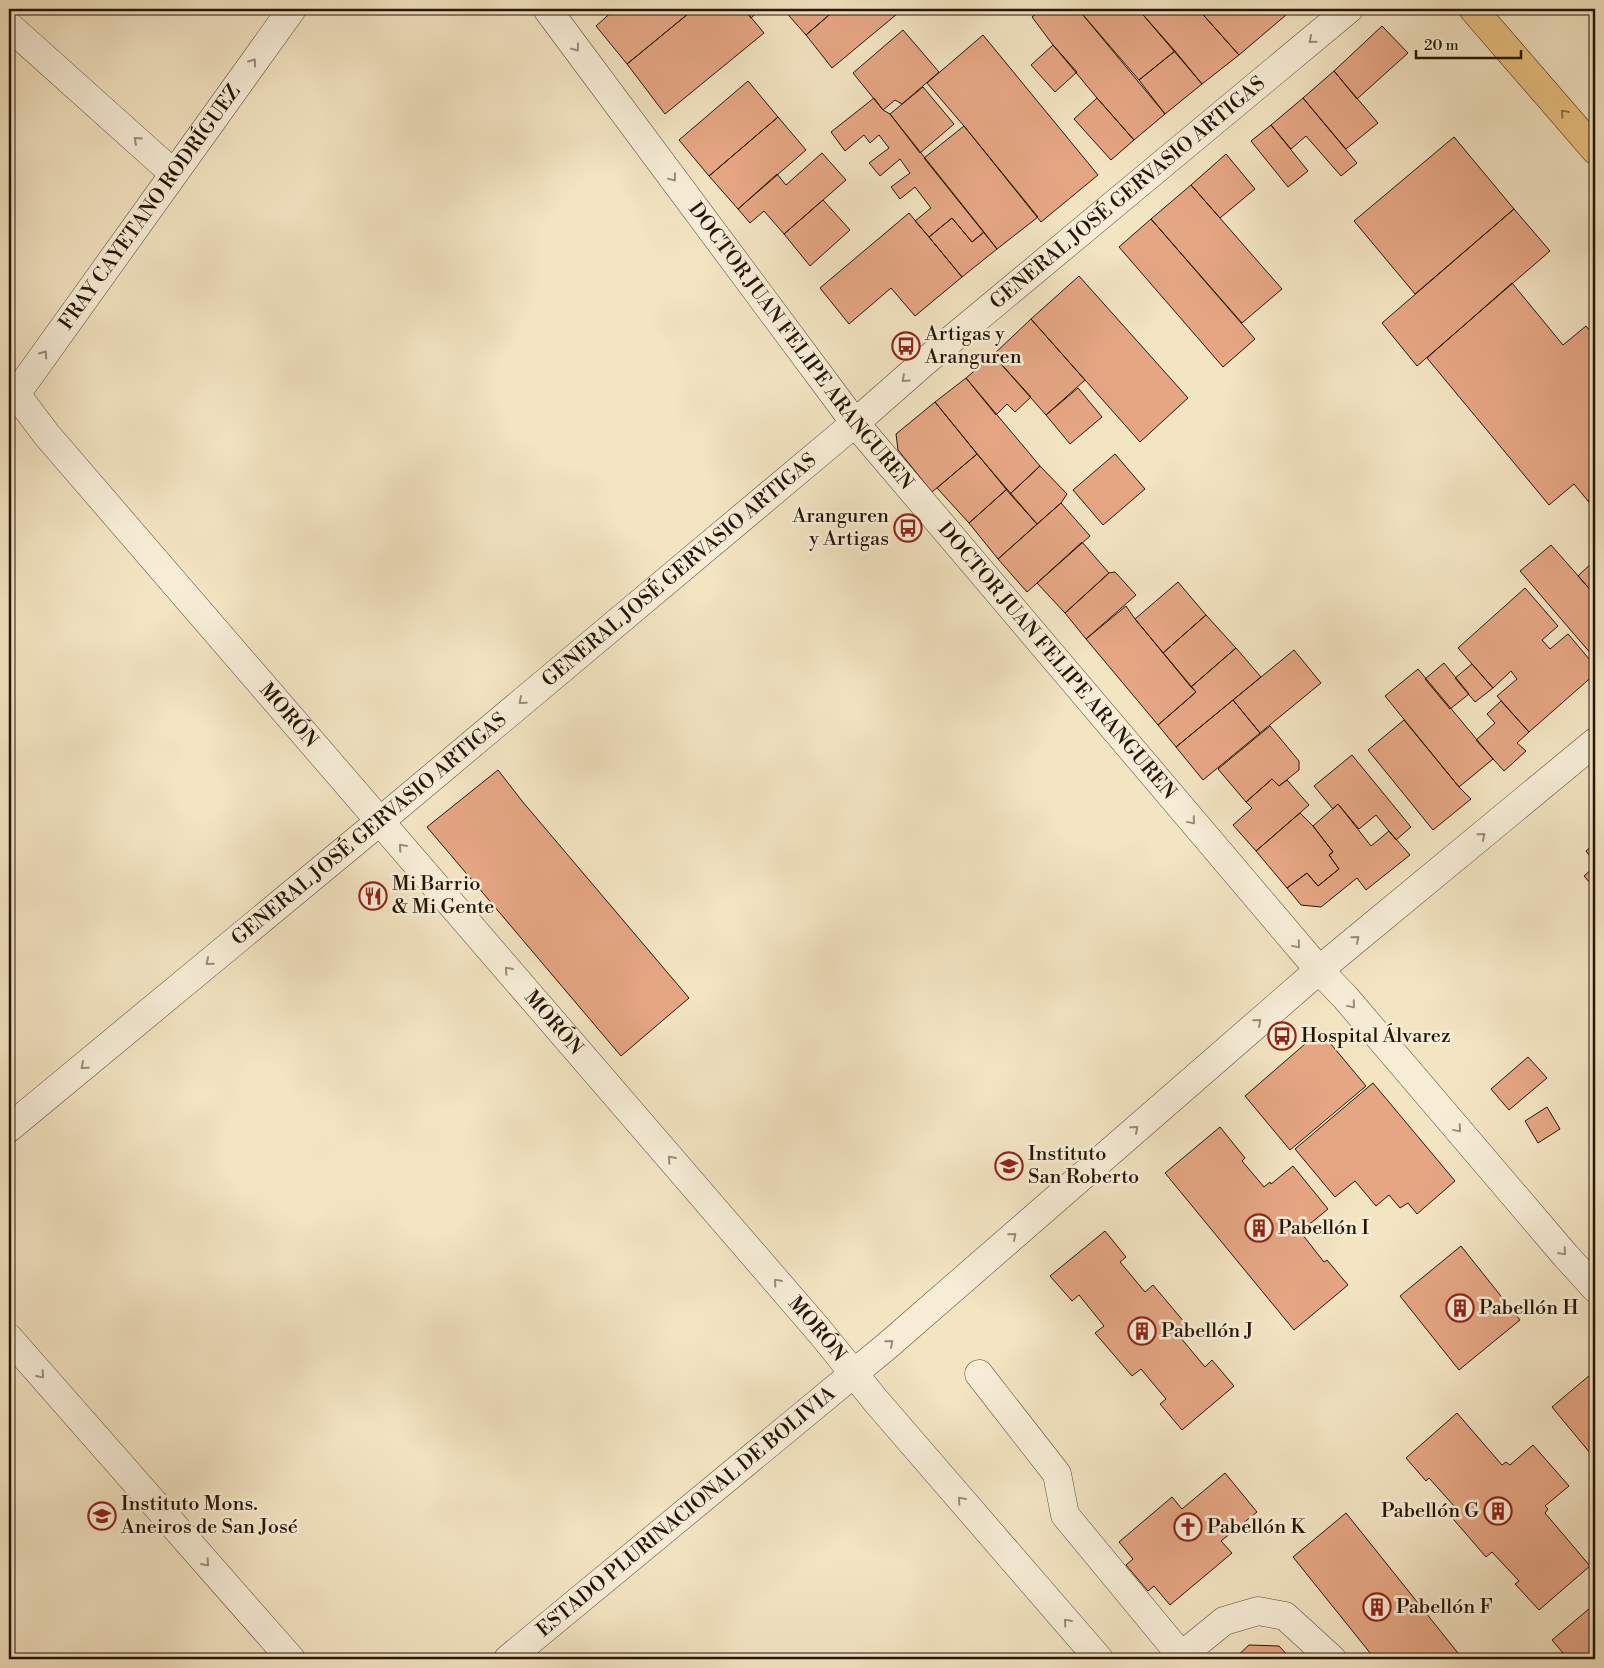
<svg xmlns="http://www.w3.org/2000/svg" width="1604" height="1668" font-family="'Libre Bodoni',serif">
	<rect width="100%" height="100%" fill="#f3e4c2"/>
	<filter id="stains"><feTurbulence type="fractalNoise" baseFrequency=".004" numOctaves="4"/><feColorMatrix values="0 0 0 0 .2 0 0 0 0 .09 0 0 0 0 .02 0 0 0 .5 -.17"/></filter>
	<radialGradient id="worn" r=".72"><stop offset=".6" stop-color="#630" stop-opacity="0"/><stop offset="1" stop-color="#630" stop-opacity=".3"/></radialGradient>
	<path fill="#e5a684" stroke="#251504" d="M 615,9 L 694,9 L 627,64 L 596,26 Z
		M 694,9 L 744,9 L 764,33 L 665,114 L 627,64 Z
		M 744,9 L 761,9 L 751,18 Z
		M 783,9 L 836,9 L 806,35 Z
		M 836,9 L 903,9 L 832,68 L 806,35 Z
		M 1042,9 L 1078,9 L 1165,114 L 1134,140 L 1097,98 L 1053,45 L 1032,17 Z
		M 1078,9 L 1138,9 L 1175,51 L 1139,80 Z
		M 1138,9 L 1198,9 L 1239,55 L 1202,84 Z
		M 1198,9 L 1293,9 L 1239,55 Z
		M 1382,26 L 1408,53 L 1357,99 L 1334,71 Z
		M 903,30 L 939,72 L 902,104 L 895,100 L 883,110 L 853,73 Z
		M 983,35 L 1098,175 L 1041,222 L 964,126 L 927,83 Z
		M 1053,45 L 1077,72 L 1055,92 L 1031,65 Z
		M 1175,51 L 1202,84 L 1165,114 L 1139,80 Z
		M 1334,71 L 1378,123 L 1346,149 L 1303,98 Z
		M 748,81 L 778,117 L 709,176 L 679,140 Z
		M 923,87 L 954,124 L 920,153 L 890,114 Z
		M 874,98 L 883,110 L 890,114 L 984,232 L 972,242 L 952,218 L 929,237 L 915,221 L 931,208 L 915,187 L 900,199 L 891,187 L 910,173 L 900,159 L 880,176 L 869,163 L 889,148 L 879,135 L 870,143 L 864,135 L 845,151 L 831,132 Z
		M 1097,98 L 1134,140 L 1111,160 L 1074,119 Z
		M 1303,98 L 1357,163 L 1341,176 L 1306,136 L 1291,149 L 1271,125 Z
		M 778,117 L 806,150 L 738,209 L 709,176 Z
		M 1271,125 L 1308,171 L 1288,187 L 1251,141 Z
		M 964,126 L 1038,217 L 997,249 L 924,158 Z
		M 1454,137 L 1514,209 L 1415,294 L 1354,221 Z
		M 822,153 L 846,180 L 784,234 L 764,211 L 750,223 L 738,209 L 777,174 L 786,185 Z
		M 1226,154 L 1255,189 L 1220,218 L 1191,185 Z
		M 1191,185 L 1282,289 L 1242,323 L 1151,219 Z
		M 823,200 L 850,230 L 810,266 L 784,234 Z
		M 1514,209 L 1550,251 L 1417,366 L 1382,323 Z
		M 909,213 L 962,277 L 915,316 L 891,288 L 849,324 L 820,288 Z
		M 952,218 L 972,242 L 984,232 L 997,249 L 962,277 L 929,237 Z
		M 1151,219 L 1255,339 L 1223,367 L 1119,247 Z
		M 1079,276 L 1188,398 L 1140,442 L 1031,319 Z
		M 1512,283 L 1563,345 L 1586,326 L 1595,337 L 1595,494 L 1588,501 L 1574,484 L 1549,505 L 1427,358 Z
		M 1031,319 L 1085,380 L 1046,415 L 993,355 Z
		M 993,355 L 1031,397 L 1015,412 L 1007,404 L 996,415 L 966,378 Z
		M 966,378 L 1040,466 L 1010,494 L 935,402 Z
		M 1078,388 L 1102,417 L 1070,444 L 1046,415 Z
		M 935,402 L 977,454 L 932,492 L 898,450 L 896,434 Z
		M 977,454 L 1007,489 L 969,523 L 937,488 Z
		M 1115,454 L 1145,489 L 1103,525 L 1073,490 Z
		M 1040,466 L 1067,494 L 1061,503 L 1037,524 L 1010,494 Z
		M 1007,489 L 1037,524 L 998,559 L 969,523 Z
		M 1595,494 L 1595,510 L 1588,501 Z
		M 1061,503 L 1090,536 L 1027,592 L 998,559 Z
		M 1082,542 L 1109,573 L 1065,613 L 1037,583 Z
		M 1551,545 L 1595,595 L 1595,652 L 1592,655 L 1520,571 Z
		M 1595,560 L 1595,595 L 1578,576 Z
		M 1115,572 L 1136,595 L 1086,639 L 1065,613 L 1109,573 Z
		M 1178,582 L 1206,615 L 1163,653 L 1135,619 Z
		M 1525,588 L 1558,626 L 1542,640 L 1550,649 L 1568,634 L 1595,666 L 1595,674 L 1529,732 L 1497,696 L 1517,679 L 1511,671 L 1493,688 L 1458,648 Z
		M 1126,606 L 1135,619 L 1196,692 L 1158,725 L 1086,639 Z
		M 1206,615 L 1236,648 L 1191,687 L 1163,653 Z
		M 1236,648 L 1261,677 L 1176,747 L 1158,725 L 1196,692 L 1191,687 Z
		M 1294,650 L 1321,683 L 1260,733 L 1233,700 Z
		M 1444,663 L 1469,694 L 1450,709 L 1425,679 Z
		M 1472,664 L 1493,688 L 1475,702 L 1455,678 Z
		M 1418,669 L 1493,759 L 1459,787 L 1385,696 Z
		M 1233,700 L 1260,733 L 1203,780 L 1176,747 Z
		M 1501,701 L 1529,732 L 1517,743 L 1526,751 L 1504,771 L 1476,740 L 1495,723 L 1487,714 Z
		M 1404,720 L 1459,787 L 1471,799 L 1433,830 L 1368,750 Z
		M 1270,726 L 1299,761 L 1299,770 L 1279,786 L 1272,779 L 1246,802 L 1218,769 Z
		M 1352,755 L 1411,827 L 1396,840 L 1376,815 L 1359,829 L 1338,804 L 1333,809 L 1314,786 Z
		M 498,770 L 522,801 L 689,998 L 621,1056 L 427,827 Z
		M 1272,779 L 1279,786 L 1287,780 L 1309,805 L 1256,851 L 1233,825 L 1252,808 L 1246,802 Z
		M 1338,804 L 1371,846 L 1389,831 L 1410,855 L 1366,890 L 1357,878 L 1321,907 L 1301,905 L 1287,888 L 1307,873 L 1318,886 L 1339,869 L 1329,855 L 1333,852 L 1313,826 Z
		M 1300,813 L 1313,826 L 1333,852 L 1329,855 L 1339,869 L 1318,886 L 1307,873 L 1287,888 L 1256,851 Z
		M 1595,843 L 1595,863 L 1586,851 Z
		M 1595,866 L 1595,889 L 1584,876 Z
		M 1320,1031 L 1366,1086 L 1290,1150 L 1245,1096 Z
		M 1528,1057 L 1547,1078 L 1509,1110 L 1491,1089 Z
		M 1373,1083 L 1455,1181 L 1417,1214 L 1408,1203 L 1400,1208 L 1389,1195 L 1376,1206 L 1355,1181 L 1335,1197 L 1295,1149 Z
		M 1547,1107 L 1560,1129 L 1538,1143 L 1525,1121 Z
		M 1220,1127 L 1245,1158 L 1242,1161 L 1264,1187 L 1270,1182 L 1271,1184 L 1293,1166 L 1328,1209 L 1306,1227 L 1308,1229 L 1302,1234 L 1324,1262 L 1327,1260 L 1348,1285 L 1294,1330 L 1165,1173 Z
		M 1105,1231 L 1126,1257 L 1120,1262 L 1145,1292 L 1153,1285 L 1190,1329 L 1180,1337 L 1205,1367 L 1212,1360 L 1234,1386 L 1182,1430 L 1160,1404 L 1166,1399 L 1141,1369 L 1132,1376 L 1095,1333 L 1104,1326 L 1079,1295 L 1072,1301 L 1050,1276 Z
		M 1461,1246 L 1520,1320 L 1459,1370 L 1400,1296 Z
		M 1590,1375 L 1595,1381 L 1595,1459 L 1552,1407 Z
		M 1457,1413 L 1502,1465 L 1506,1462 L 1510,1465 L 1533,1445 L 1569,1486 L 1545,1506 L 1548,1509 L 1545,1513 L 1590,1566 L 1539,1610 L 1515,1584 L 1519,1581 L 1492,1552 L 1486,1557 L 1448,1513 L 1455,1507 L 1429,1478 L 1426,1481 L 1406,1458 Z
		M 1225,1473 L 1257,1512 L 1221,1541 L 1232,1553 L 1170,1605 L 1154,1586 L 1148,1591 L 1126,1565 L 1133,1559 L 1119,1542 L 1172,1497 L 1182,1509 Z
		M 1346,1513 L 1462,1658 L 1460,1659 L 1375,1659 L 1293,1557 Z
		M 1590,1608 L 1595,1614 L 1595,1659 L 1568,1659 L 1552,1640 Z
		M 1249,1645 L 1279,1646 L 1291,1659 L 1234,1659 Z"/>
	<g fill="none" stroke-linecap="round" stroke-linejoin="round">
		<g stroke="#584934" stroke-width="29">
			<g id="minor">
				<path id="s1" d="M 547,9 L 855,423 L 1319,970 L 1345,997 L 1565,1255 L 1595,1288"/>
				<path d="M 9,26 L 173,173"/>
				<path id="s2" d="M 9,386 L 16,394 L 46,434 L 821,1333 L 876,1401 L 1099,1659"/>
				<path id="s3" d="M 9,404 L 292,9"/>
				<path id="s4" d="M 9,1128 L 379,822 L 855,423 L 922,364 L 1349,9"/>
				<path d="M 9,1338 L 291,1659"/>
				<path d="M 979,1374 L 1057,1474 L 1065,1515 L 1184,1659"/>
				<path d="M 1181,1656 L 1224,1621 L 1258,1611 L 1285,1616 L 1332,1659"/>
				<path id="s5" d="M 508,1659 L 887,1346 L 1319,970 L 1595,742"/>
			</g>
		</g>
		<g stroke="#251504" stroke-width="29">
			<path id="major" d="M 1473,9 L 1595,150"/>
		</g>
		<use href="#minor" stroke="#f7edd7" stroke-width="28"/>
		<use href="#major" stroke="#eac281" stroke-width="28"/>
	</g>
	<defs><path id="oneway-chevron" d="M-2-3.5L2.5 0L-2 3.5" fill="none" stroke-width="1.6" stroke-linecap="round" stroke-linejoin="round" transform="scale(1.25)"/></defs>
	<g stroke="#988c78">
		<use href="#oneway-chevron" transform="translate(1312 40) rotate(140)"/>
		<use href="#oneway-chevron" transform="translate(576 48) rotate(53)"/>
		<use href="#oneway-chevron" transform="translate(253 62) rotate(-54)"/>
		<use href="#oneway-chevron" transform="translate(137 140) rotate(-138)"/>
		<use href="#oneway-chevron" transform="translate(673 178) rotate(53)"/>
		<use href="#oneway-chevron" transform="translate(44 354) rotate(-55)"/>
		<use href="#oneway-chevron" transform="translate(905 379) rotate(138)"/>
		<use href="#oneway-chevron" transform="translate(522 701) rotate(140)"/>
		<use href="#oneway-chevron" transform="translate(1192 821) rotate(50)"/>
		<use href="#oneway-chevron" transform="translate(1482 836) rotate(-39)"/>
		<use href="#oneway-chevron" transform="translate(402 847) rotate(-131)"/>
		<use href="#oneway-chevron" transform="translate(1356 939) rotate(-40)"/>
		<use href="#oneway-chevron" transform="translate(1297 945) rotate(50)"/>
		<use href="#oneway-chevron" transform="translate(209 962) rotate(140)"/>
		<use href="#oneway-chevron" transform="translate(508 970) rotate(-131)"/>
		<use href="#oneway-chevron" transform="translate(1352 1005) rotate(50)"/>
		<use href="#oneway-chevron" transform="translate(1258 1022) rotate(-41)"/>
		<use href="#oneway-chevron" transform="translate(84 1066) rotate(140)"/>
		<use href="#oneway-chevron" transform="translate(1135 1129) rotate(-41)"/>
		<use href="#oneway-chevron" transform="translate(1458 1129) rotate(50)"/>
		<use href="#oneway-chevron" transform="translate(671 1159) rotate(-131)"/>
		<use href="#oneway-chevron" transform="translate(1013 1236) rotate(-41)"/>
		<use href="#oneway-chevron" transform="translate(1563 1252) rotate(49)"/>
		<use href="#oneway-chevron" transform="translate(777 1282) rotate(-131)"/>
		<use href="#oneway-chevron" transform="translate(890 1343) rotate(-41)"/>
		<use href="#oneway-chevron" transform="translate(41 1375) rotate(49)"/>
		<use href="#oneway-chevron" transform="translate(961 1500) rotate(-131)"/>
		<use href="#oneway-chevron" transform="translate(206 1563) rotate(49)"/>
		<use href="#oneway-chevron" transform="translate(1067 1622) rotate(-131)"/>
	</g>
	<use stroke="#917449" href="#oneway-chevron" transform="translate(1564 113) rotate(-131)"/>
	<defs>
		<g id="bus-ring" transform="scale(1.4375)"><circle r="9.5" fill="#f7edd7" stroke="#8f2418" stroke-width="1.5"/><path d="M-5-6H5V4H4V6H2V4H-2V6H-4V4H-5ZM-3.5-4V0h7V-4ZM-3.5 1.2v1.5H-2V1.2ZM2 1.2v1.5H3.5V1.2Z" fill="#8f2418"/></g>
		<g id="restaurant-ring" transform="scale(1.4375)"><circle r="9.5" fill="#f7edd7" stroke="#8f2418" stroke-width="1.5"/><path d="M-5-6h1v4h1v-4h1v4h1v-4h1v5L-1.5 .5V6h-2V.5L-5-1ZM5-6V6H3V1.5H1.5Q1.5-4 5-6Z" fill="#8f2418"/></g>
		<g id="school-ring" transform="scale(1.4375)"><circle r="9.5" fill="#f7edd7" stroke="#8f2418" stroke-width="1.5"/><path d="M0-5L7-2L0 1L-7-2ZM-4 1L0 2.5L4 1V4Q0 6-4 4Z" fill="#8f2418"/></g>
		<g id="building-ring" transform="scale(1.4375)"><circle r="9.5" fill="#f7edd7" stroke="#8f2418" stroke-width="1.5"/><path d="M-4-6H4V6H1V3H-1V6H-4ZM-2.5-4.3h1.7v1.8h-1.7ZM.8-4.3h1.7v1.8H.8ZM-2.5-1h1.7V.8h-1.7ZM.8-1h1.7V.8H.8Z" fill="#8f2418"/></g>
		<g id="church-ring" transform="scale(1.4375)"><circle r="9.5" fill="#f7edd7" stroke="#8f2418" stroke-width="1.5"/><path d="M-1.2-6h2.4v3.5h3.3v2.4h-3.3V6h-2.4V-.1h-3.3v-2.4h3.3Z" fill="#8f2418"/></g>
	</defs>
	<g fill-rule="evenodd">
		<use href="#bus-ring" x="906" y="346"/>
		<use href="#bus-ring" x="908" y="528"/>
		<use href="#restaurant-ring" x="373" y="896"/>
		<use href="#bus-ring" x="1282" y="1036"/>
		<use href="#school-ring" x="1009" y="1166"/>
		<use href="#building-ring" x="1259" y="1228"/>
		<use href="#building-ring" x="1460" y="1308"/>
		<use href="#building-ring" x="1142" y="1331"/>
		<use href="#building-ring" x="1498" y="1511"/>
		<use href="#school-ring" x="102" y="1516"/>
		<use href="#church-ring" x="1188" y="1527"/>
		<use href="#building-ring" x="1377" y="1607"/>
	</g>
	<g text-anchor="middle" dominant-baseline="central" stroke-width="5" stroke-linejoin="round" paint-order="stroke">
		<g font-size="20" fill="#251504" stroke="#f7edd7">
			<text stroke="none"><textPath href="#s4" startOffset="1458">GENERAL JOSÉ GERVASIO ARTIGAS</textPath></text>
			<text stroke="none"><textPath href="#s3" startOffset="242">FRAY CAYETANO RODRÍGUEZ</textPath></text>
			<text stroke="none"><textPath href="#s1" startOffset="422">DOCTOR JUAN FELIPE ARANGUREN</textPath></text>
			<text stroke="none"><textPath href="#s4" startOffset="872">GENERAL JOSÉ GERVASIO ARTIGAS</textPath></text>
			<text stroke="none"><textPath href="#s1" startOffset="828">DOCTOR JUAN FELIPE ARANGUREN</textPath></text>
			<text stroke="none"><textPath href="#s2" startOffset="432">MORÓN</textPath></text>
			<text stroke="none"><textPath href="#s4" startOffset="468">GENERAL JOSÉ GERVASIO ARTIGAS</textPath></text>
			<text stroke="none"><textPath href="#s2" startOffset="838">MORÓN</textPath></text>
			<text stroke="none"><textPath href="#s2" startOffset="1242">MORÓN</textPath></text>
			<text stroke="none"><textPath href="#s5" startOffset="231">ESTADO PLURINACIONAL DE BOLIVIA</textPath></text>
		</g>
		<g font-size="20" fill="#251504" stroke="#f7edd7" text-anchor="start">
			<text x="925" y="334">Artigas y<tspan x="925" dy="23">Aranguren</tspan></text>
			<text x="889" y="516" text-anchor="end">Aranguren<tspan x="889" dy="23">y Artigas</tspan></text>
			<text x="392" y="884">Mi Barrio<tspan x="392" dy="23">&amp; Mi Gente</tspan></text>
			<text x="1301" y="1036">Hospital Álvarez</text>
			<text x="1028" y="1154">Instituto<tspan x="1028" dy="23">San Roberto</tspan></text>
			<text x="1278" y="1228">Pabellón I</text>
			<text x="1479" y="1308">Pabellón H</text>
			<text x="1161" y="1331">Pabellón J</text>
			<text x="121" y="1504">Instituto Mons.<tspan x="121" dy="23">Aneiros de San José</tspan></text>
			<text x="1479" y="1511" text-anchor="end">Pabellón G</text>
			<text x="1207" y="1527">Pabellón K</text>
			<text x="1396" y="1607">Pabellón F</text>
		</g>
	</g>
	<rect width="1604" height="1668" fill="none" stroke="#f3e4c2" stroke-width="30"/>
	<rect x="10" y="10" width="1584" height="1648" fill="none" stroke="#251504" stroke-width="2.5"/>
	<rect x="15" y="15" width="1574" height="1638" fill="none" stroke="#251504"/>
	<path d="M1416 50v8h105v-8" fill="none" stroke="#251504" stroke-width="2.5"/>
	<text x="1424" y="50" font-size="15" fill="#251504" stroke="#f7edd7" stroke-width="4" paint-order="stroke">20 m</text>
	<rect width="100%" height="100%" filter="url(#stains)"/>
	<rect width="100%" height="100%" fill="url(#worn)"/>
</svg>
